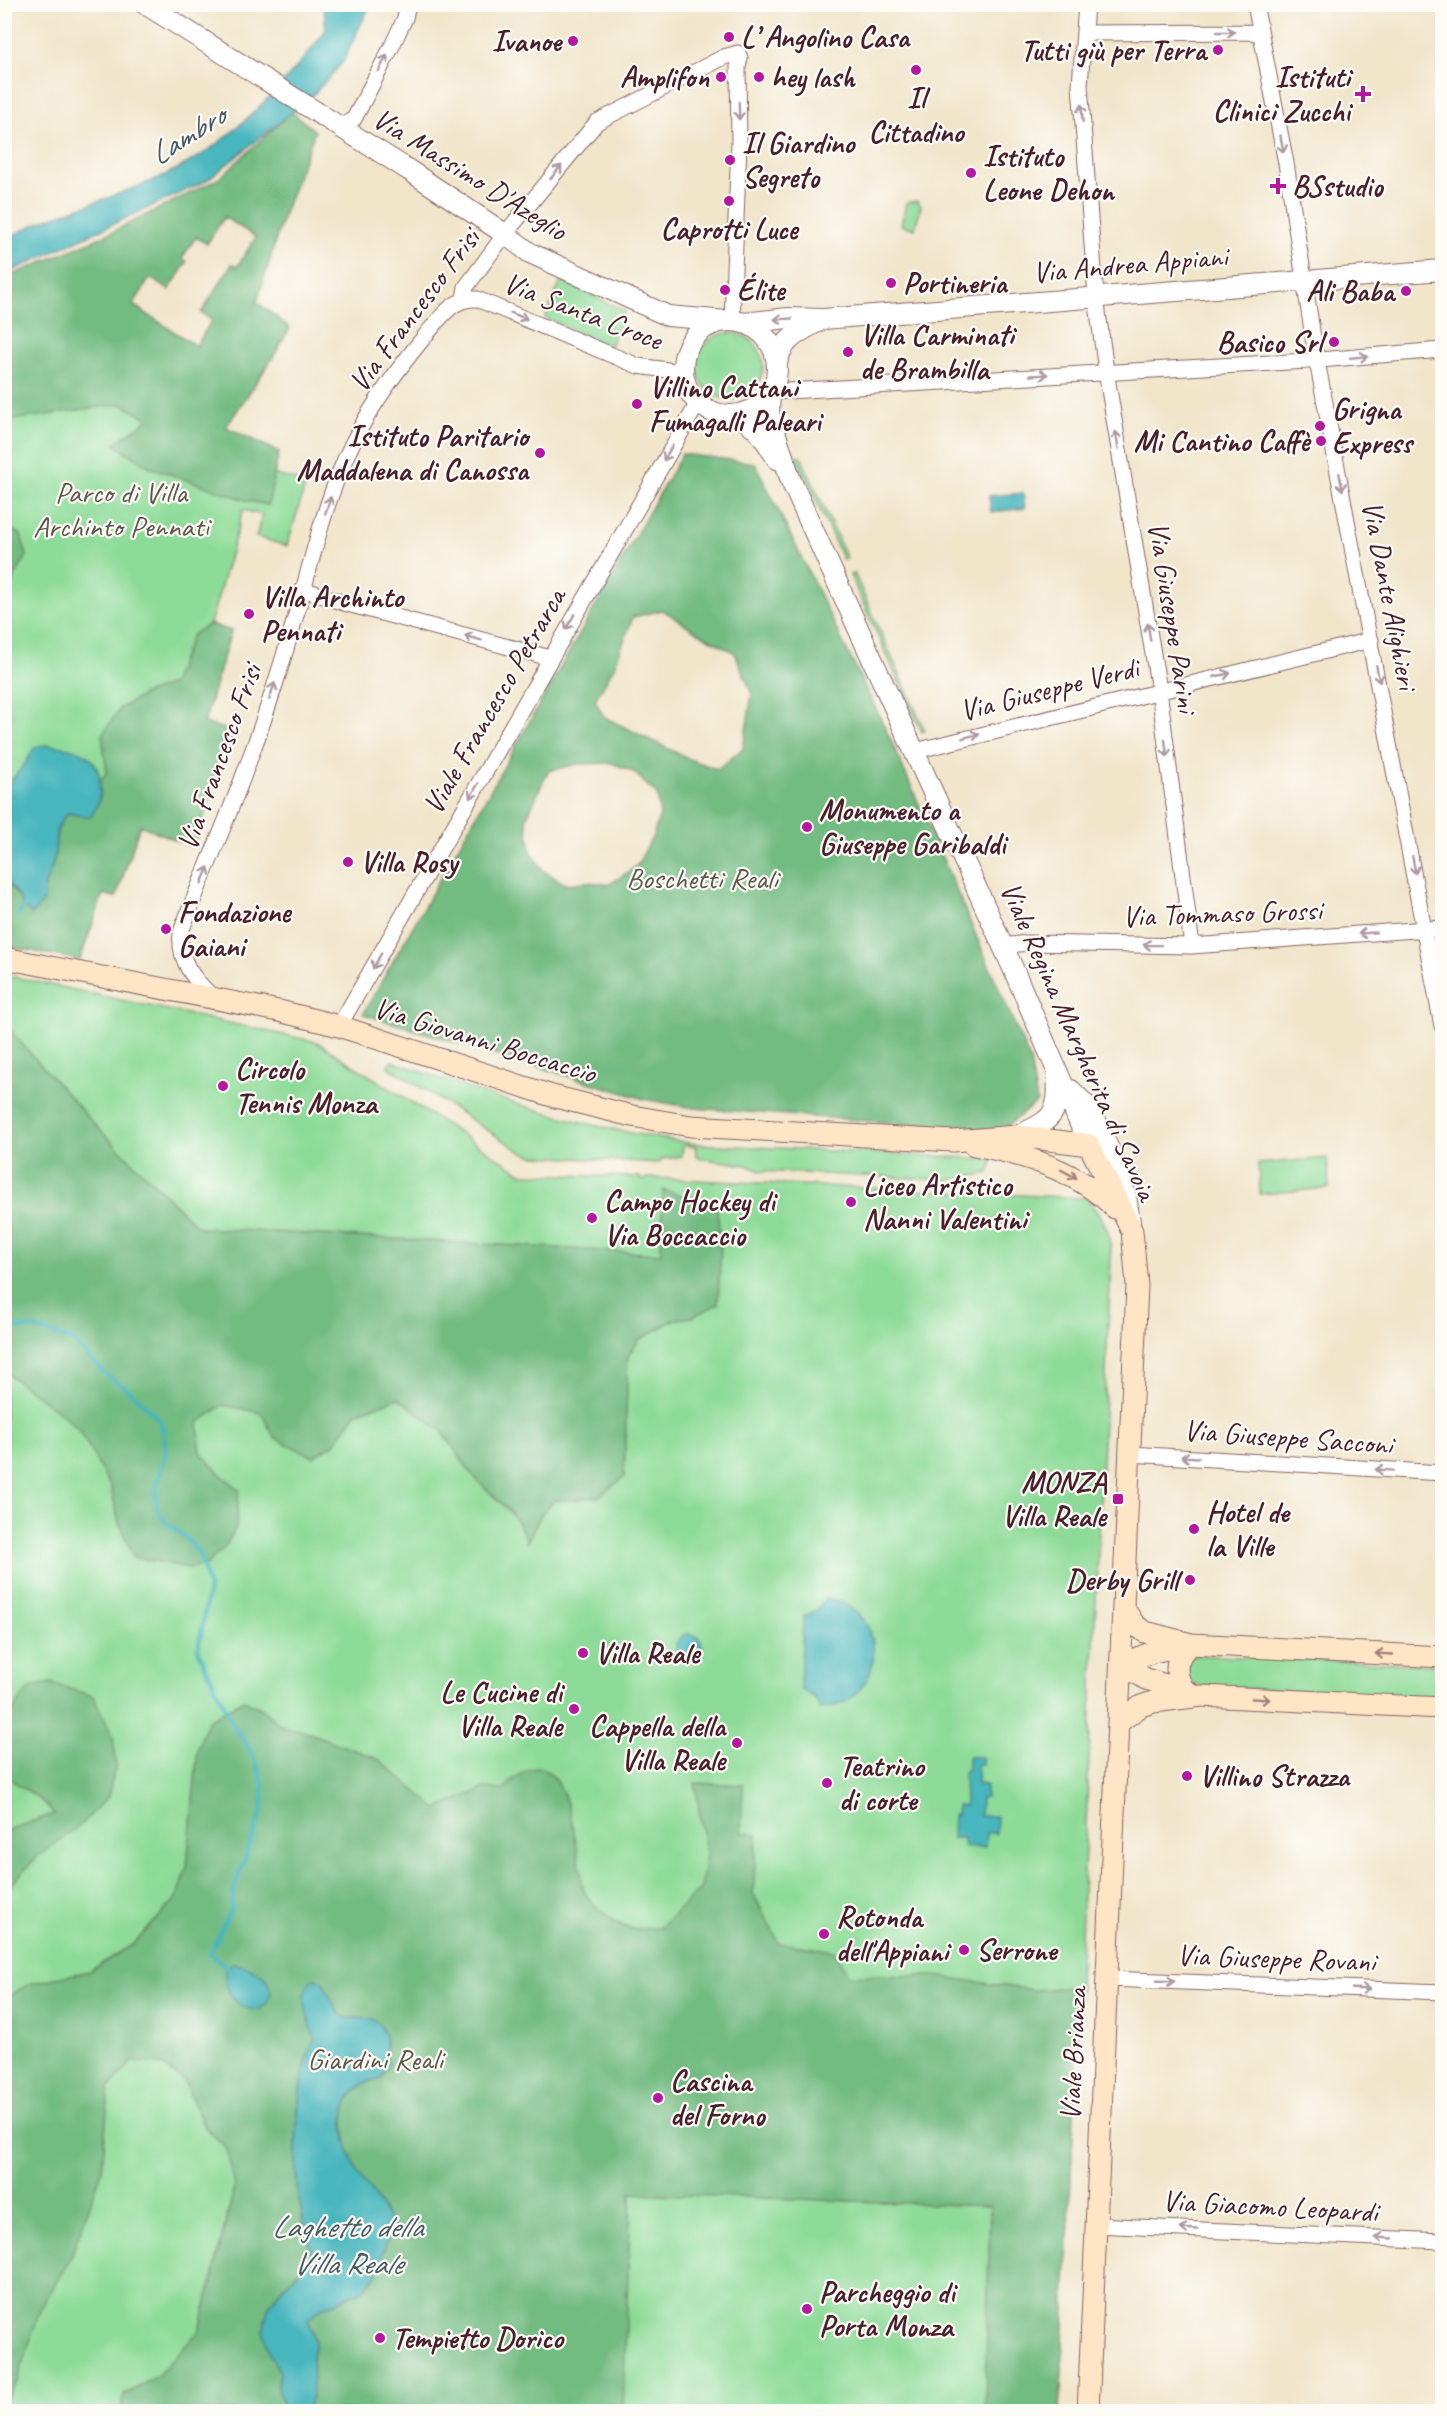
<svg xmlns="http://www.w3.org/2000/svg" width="1447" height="2416" font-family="Caveat,sans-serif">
	<rect width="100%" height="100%" fill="#fdfcf7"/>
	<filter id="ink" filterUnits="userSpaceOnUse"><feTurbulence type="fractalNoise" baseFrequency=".0167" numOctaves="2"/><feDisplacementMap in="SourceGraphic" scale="12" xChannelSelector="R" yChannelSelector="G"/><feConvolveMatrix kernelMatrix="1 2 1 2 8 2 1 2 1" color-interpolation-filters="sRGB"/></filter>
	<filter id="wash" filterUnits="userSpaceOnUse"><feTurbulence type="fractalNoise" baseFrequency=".008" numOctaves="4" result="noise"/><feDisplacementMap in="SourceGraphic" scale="24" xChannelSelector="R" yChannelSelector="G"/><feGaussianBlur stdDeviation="1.35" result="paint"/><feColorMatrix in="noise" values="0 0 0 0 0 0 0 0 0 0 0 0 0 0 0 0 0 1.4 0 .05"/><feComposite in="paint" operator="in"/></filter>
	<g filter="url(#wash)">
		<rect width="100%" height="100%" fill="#f1e5ca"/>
		<path fill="#8edb99" stroke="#6c7d62" stroke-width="1.5" d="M 917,201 L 921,206 L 915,229 L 901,225 L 906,203 Z
			M 561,281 L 625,311 L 610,346 L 545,318 Z
			M 4,328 L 279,452 L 273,474 L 306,483 L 287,546 L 256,537 L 262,515 L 243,510 L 210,624 L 231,631 L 204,723 L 234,732 L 193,847 L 140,825 L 116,897 L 103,894 L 80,960 L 5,946 Z
			M697 366a33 33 0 1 1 66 0a33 33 0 1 1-66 0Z
			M 795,455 L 801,457 L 847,559 L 843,560 Z
			M 854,573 L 925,731 L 922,732 L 850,575 Z
			M 5,975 L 317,1042 L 523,1174 L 640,1177 L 640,1180 L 645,1180 L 646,1178 L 653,1178 L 1086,1198 C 1105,1221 1111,1230 1111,1260 L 1060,2411 L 5,2412 Z
			M 392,1061 C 438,1077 484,1095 531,1108 C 585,1125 641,1136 697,1144 L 993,1159 L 989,1173 L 948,1180 L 760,1171 L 746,1165 L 699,1158 L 696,1155 L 696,1147 L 683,1145 L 682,1156 L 662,1159 L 659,1163 L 534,1156 L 520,1151 L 389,1067 L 389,1063 Z
			M 1327,1158 L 1329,1188 L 1260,1194 L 1258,1164 Z
			M 1192,1655 L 1442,1665 L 1442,1699 L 1199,1686 L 1188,1681 L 1184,1664 Z"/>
		<path fill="#72bb81" stroke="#5e6d56" stroke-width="1.5" fill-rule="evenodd" d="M 292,112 L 315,131 L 283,216 L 257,302 L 290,328 L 272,359 L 226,427 L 279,452 L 268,505 L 245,500 L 150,467 L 114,444 L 149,419 L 121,404 L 5,421 L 5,278 L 106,235 L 218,179 ZM 224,217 L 256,237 L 237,267 L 232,264 L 201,313 L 212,320 L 196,346 L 133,305 L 150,278 L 169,290 L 187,262 L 182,258 L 196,237 L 207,244 Z
			M 682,454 L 755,463 L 891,740 L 1030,1060 L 1037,1102 L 1001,1131 L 694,1108 L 644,1099 L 363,1014 ZM 663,610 L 697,632 L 735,653 L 752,694 L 743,749 L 717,769 L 689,759 L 604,717 L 595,700 L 614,667 L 633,617 ZM 612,763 L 634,772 L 657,795 L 660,815 L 653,836 L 636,867 L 610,884 L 585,882 L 565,884 L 542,870 L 531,851 L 526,819 L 548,771 L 578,764 Z
			M 5,526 L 21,535 L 27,556 L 12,581 L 5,599 Z
			M 209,624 L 231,631 L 204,723 L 234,732 L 193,847 L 140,825 L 116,897 L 103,894 L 80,960 L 5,946 L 4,878 L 20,899 L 23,907 L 44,901 C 42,881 50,877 54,859 C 58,839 52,831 68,813 L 90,817 L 100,798 L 100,780 L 107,772 L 102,735 L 120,708 L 145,694 L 172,684 L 192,635 Z
			M 5,1025 L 94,1124 L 196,1225 L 203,1228 L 661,1254 L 663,1190 L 694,1199 L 717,1209 L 721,1245 L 718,1304 L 692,1317 L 673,1320 L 660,1328 L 639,1340 L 628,1356 L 624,1477 L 598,1497 L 554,1501 L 542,1513 L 527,1542 L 524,1533 L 510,1512 L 473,1476 L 442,1431 L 398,1398 L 356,1413 L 334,1444 L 313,1457 L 275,1438 L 261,1413 L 223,1405 L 198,1423 L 201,1453 L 220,1474 L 239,1489 L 236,1528 L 225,1547 L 207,1564 L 189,1568 L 134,1557 L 119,1523 L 111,1488 L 80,1431 L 62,1414 L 5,1372 Z
			M 51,1683 L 93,1696 L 113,1736 L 116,1764 L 108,1797 L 83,1823 L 37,1857 L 5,1891 L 5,1831 L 54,1814 C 41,1796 21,1789 5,1775 L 5,1721 C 25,1700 17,1687 51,1683 Z
			M 244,1700 L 262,1709 L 280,1725 L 309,1733 L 378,1759 L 437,1809 L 485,1788 L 503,1790 C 561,1724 573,1825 580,1866 C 582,1874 581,1886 585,1893 C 591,1904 616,1924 628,1928 C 637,1930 650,1928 660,1928 L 701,1888 L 706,1853 L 695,1783 L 743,1785 L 741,1833 L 757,1834 L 753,1893 L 779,1943 L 834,1951 L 848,1975 L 935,1976 L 1034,1990 L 1080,1986 L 1060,2411 L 985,2411 L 990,2206 L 631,2193 L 623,2411 L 300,2411 L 307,2410 L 312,2356 L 315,2343 L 308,2319 L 323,2307 L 363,2290 L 377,2274 L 386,2243 L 394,2227 C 387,2217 381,2206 374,2195 C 370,2189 363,2184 360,2177 C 342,2141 328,2090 381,2078 L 388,2065 L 385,2035 L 362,2018 L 346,2018 L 338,2014 L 323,1983 L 307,2013 L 315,2039 C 297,2070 294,2148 297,2185 C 299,2209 307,2233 313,2257 L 279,2292 L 268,2308 L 270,2355 L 280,2372 L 278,2387 L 284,2411 L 122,2411 L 124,2395 L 156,2377 L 200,2330 L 234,2188 L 227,2149 L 204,2126 L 184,2081 L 161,2064 L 133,2061 L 109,2087 L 102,2171 L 71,2257 L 40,2310 L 17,2382 L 5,2400 L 5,1998 L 31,1983 L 90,1971 L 132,1945 L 176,1899 L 187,1867 L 198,1747 L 208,1720 ZM 248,1967 L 266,1978 L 232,1997 L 230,1990 Z"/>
		<path fill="#46b6bd" stroke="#486a74" stroke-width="1.5" d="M 319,5 L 370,5 L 343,62 L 336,70 L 312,96 L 206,181 L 5,274 L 5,240 C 41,217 83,208 123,192 C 146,184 172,173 193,160 C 239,133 295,73 326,30 L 324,10 Z
			M 1023,493 L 1025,508 L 991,512 L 989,496 Z
			M 46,745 C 74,747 100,752 100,785 C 100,798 98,807 90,817 L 68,813 C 51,830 58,839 54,859 C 50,877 42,881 44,901 L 32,914 L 23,907 L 20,899 L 5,878 L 4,789 L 25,764 L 34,748 Z
			M 825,1598 L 841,1602 L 859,1614 L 860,1618 L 863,1618 L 870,1632 L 869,1635 L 872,1637 C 879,1673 859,1706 820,1709 L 814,1697 L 800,1688 L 803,1617 L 818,1609 Z
			M676 1647a13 13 0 1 1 26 0a13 13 0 1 1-26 0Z
			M 968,1757 L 982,1757 L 982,1764 L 977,1764 L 977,1784 L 986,1785 L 986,1797 L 981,1798 L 980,1816 L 997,1816 L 996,1833 L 986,1833 L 985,1847 L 964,1847 L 963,1838 L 952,1838 L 953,1815 L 956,1815 L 957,1806 L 965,1806 L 964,1772 L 968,1769 Z
			M 233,1963 L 248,1967 L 266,1978 L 271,1992 L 267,2003 L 259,2010 C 252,2010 246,2009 240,2005 C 228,1997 217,1971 233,1963 Z
			M 314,1978 L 319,1979 L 323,1983 L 339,2014 L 346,2018 L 372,2019 L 380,2025 L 385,2035 L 388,2065 L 381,2078 C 328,2090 342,2141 360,2177 C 363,2184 370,2189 374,2195 C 381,2206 387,2217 394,2227 L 386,2243 L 377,2274 L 363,2290 L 323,2307 L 308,2319 L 315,2343 L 312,2356 L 313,2393 L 307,2410 L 284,2411 L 278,2387 L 280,2372 L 270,2355 L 263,2332 L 268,2308 L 279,2292 L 313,2257 C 307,2233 299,2209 297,2184 C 294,2147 297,2071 315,2039 C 310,2022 295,1992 314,1978 Z"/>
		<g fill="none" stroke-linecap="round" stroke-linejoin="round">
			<path stroke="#46b6bd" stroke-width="4.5" d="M 18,915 L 23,907
				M 4,1326 L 38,1329 L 74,1341 L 104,1373 L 131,1392 L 161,1421 L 166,1450 L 156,1490 L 157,1509 L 166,1523 L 184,1536 L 199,1553 L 209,1588 L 198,1650 L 235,1729 L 246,1742 L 257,1765 L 263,1785 L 262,1811 L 234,1888 L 231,1909 L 210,1954 L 230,1969"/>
		</g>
	</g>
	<g filter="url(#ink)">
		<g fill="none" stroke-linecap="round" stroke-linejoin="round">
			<g stroke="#846463" stroke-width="17">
				<path id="minor" d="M 1086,4 L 1080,85 L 1096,297 L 1106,371 L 1159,690 L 1192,946
					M 1255,4 L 1286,163 L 1315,350 L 1442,1026
					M 1084,33 L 1259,32
					M 339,127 L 354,119 L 391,48 L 405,18 L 408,4
					M 464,299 L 466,287 L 505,234 L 597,122 L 724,57 L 738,53 L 740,58 L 738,67 L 739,143 L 732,321
					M 771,392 L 1307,361 L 1442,350
					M 303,589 L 344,603 L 550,658
					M 915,751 L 1371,640
					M 1003,946 L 1027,943 L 1192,946 L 1442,928
					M 213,997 C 193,979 178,961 181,932 C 203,873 230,815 251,755 C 271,702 287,646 303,591 C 315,546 327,500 346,457 C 364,416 396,371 425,336 C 440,319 452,297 477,299 L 638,366 L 682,372
					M 339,1026 L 698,403
					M 1130,1454 L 1442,1473
					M 1107,1979 L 1442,1992
					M 1095,2225 L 1442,2241"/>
			</g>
			<g stroke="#846463" stroke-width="22">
				<path id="tertiary" d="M 145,4 L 407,169 L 505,234 L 530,253 L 668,316 L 727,321
					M683 368a47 47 0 1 1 94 0a47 47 0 1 1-94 0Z
					M 744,323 L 788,318 L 823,319 L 1442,270
					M 777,364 C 781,339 801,331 821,320
					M 770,393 L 769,413 L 791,481 L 1012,966 L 1089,1145
					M 731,415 C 755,420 765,440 777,459
					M 1071,1090 L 1091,1110 L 1114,1160 L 1126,1196 L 1130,1222
					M 1017,1136 C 1049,1121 1061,1116 1057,1078"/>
			</g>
			<g stroke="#846463" stroke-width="23">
				<path id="secondary" d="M 4,958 L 279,1011 L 339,1026 L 552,1096 L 632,1116 L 691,1126 L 953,1141 L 1017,1136 L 1089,1145
					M 974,1145 C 1026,1155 1076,1170 1115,1208
					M 1124,1609 L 1135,1625 L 1145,1632 L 1191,1644 L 1442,1657
					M 1121,1664 L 1146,1679 L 1189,1692
					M 1121,1664 L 1153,1652 L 1182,1646
					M 1185,1691 C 1173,1674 1174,1657 1191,1644
					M 1119,1722 L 1141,1706 L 1153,1702 L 1202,1696 L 1442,1708
					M 1088,2412 L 1137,1285 L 1132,1231 L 1089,1145"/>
			</g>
			<use href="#minor" stroke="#fff" stroke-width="15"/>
			<use href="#tertiary" stroke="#fff" stroke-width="20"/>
			<use href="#secondary" stroke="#fde5c5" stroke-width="21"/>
		</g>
		<defs><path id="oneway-shaft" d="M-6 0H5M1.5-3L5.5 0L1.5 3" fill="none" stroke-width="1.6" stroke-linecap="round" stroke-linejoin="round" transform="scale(1.5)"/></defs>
		<g stroke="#ae9aa0">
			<use href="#oneway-shaft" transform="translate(1226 32)"/>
			<use href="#oneway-shaft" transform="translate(383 63) rotate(-62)"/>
			<use href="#oneway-shaft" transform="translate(739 111) rotate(89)"/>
			<use href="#oneway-shaft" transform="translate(1082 113) rotate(-94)"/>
			<use href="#oneway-shaft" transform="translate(1282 144) rotate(79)"/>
			<use href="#oneway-shaft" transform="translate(556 172) rotate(-51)"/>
			<use href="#oneway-shaft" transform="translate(519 316) rotate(22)"/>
			<use href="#oneway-shaft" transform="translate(783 319) rotate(177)"/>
			<use href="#oneway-shaft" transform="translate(1359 357) rotate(-5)"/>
			<use href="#oneway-shaft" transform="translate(1039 375) rotate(-3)"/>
			<use href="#oneway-shaft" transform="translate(1117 440) rotate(-99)"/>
			<use href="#oneway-shaft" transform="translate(668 453) rotate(120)"/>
			<use href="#oneway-shaft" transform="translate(1341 482) rotate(79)"/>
			<use href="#oneway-shaft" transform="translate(328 505) rotate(-72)"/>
			<use href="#oneway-shaft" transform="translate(570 622) rotate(120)"/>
			<use href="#oneway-shaft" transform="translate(1149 632) rotate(-99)"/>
			<use href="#oneway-shaft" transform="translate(473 638) rotate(-165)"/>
			<use href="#oneway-shaft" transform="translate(1378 674) rotate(79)"/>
			<use href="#oneway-shaft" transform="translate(1222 675) rotate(-13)"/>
			<use href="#oneway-shaft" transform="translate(272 691) rotate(-72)"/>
			<use href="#oneway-shaft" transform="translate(971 736) rotate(-14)"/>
			<use href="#oneway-shaft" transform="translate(1166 748) rotate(83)"/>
			<use href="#oneway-shaft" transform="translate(474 791) rotate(120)"/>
			<use href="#oneway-shaft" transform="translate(1414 865) rotate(79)"/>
			<use href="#oneway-shaft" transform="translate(205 875) rotate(-67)"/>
			<use href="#oneway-shaft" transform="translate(1367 933) rotate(176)"/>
			<use href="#oneway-shaft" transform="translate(1152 945) rotate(-179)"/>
			<use href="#oneway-shaft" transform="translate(377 961) rotate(119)"/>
			<use href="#oneway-shaft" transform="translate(1190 1457) rotate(-177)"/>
			<use href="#oneway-shaft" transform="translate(1384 1470) rotate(-176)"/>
			<use href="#oneway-shaft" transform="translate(1166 1981) rotate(2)"/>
			<use href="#oneway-shaft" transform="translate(1361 1989) rotate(2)"/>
			<use href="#oneway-shaft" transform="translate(1189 2229) rotate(-177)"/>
			<use href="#oneway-shaft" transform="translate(1384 2238) rotate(-177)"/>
		</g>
		<g stroke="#a48278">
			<use href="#oneway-shaft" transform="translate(1069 1174) rotate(28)"/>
			<use href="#oneway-shaft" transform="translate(1384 1654) rotate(-177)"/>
			<use href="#oneway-shaft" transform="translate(1261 1699) rotate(3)"/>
		</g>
	</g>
	<g fill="#b5179e" stroke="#fdfcf7" stroke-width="2">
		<circle cx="729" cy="37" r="6"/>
		<circle cx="573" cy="41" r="6"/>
		<circle cx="1218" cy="50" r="6"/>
		<circle cx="916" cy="70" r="6"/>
		<circle cx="721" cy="77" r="6"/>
		<circle cx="759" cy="77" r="6"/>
		<path d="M1360 85h6v6h6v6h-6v6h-6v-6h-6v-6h6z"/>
		<circle cx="730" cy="160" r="6"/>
		<circle cx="971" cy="173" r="6"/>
		<path d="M1275 177h6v6h6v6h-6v6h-6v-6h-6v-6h6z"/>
		<circle cx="729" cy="201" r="6"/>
		<circle cx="891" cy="283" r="6"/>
		<circle cx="725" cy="290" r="6"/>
		<circle cx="1406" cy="291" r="6"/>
		<circle cx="1334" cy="342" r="6"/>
		<circle cx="848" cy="352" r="6"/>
		<circle cx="637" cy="404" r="6"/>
		<circle cx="1320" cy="426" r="6"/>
		<circle cx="1321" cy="441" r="6"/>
		<circle cx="540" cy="453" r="6"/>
		<circle cx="249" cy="614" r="6"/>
		<circle cx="807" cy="827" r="6"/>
		<circle cx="348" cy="862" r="6"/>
		<circle cx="166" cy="929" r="6"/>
		<circle cx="223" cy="1086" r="6"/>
		<circle cx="851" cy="1202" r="6"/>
		<circle cx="592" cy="1218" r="6"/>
		<rect x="1112" y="1493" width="12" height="12" rx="3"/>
		<circle cx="1194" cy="1529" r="6"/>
		<circle cx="1190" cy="1580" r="6"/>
		<circle cx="583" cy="1653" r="6"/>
		<circle cx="574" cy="1709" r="6"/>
		<circle cx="737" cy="1743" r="6"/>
		<circle cx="1187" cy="1776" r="6"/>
		<circle cx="827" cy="1783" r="6"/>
		<circle cx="824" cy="1934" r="6"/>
		<circle cx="964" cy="1950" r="6"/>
		<circle cx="658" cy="2098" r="6"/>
		<circle cx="807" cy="2309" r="6"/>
		<circle cx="380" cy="2338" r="6"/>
	</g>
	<g text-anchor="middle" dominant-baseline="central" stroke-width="4.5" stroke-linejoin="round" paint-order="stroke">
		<g font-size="30" font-weight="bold" fill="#4a1f2b" stroke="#fdfcf7" text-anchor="start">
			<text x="741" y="37">L’ Angolino Casa</text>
			<text x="561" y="41" text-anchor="end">Ivanoe</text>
			<text x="1206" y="50" text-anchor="end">Tutti giù per Terra</text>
			<text x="709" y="77" text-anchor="end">Amplifon</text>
			<text x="771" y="77">hey lash</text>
			<text x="1350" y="77" text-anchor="end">Istituti<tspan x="1350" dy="34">Clinici Zucchi</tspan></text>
			<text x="916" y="98" text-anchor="middle">Il<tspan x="916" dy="34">Cittadino</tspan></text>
			<text x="742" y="143">Il Giardino<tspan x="742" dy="34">Segreto</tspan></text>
			<text x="983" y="156">Istituto<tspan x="983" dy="34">Leone Dehon</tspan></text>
			<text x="1292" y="186">BSstudio</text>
			<text x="729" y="229" text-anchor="middle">Caprotti Luce</text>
			<text x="903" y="283">Portineria</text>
			<text x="737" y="290">Élite</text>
			<text x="1394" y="291" text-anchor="end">Ali Baba</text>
			<text x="860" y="335">Villa Carminati<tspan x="860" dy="34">de Brambilla</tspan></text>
			<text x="1322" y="342" text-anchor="end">Basico Srl</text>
			<text x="649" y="387">Villino Cattani<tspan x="649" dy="34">Fumagalli Paleari</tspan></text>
			<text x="1332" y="409">Grigna<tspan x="1332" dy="34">Express</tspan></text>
			<text x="528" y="436" text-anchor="end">Istituto Paritario<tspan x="528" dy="34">Maddalena di Canossa</tspan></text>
			<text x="1309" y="441" text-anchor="end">Mi Cantino Caffè</text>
			<text x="261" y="597">Villa Archinto<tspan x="261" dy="34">Pennati</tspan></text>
			<text x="819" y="810">Monumento a<tspan x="819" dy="34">Giuseppe Garibaldi</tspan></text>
			<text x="360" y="862">Villa Rosy</text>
			<text x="178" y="912">Fondazione<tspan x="178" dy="34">Gaiani</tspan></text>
			<text x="235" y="1069">Circolo<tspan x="235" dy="34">Tennis Monza</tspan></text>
			<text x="863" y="1185">Liceo Artistico<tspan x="863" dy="34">Nanni Valentini</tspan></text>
			<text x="604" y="1201">Campo Hockey di<tspan x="604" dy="34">Via Boccaccio</tspan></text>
			<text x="1106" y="1482" text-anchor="end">MONZA<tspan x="1106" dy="34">Villa Reale</tspan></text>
			<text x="1206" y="1512">Hotel de<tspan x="1206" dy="34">la Ville</tspan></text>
			<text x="1178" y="1580" text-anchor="end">Derby Grill</text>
			<text x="595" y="1653">Villa Reale</text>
			<text x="562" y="1692" text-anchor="end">Le Cucine di<tspan x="562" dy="34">Villa Reale</tspan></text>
			<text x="725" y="1726" text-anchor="end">Cappella della<tspan x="725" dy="34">Villa Reale</tspan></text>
			<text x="839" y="1766">Teatrino<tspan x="839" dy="34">di corte</tspan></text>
			<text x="1199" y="1776">Villino Strazza</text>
			<text x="836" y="1917">Rotonda<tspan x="836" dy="34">dell'Appiani</tspan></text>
			<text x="976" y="1950">Serrone</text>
			<text x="670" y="2081">Cascina<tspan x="670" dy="34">del Forno</tspan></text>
			<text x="819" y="2292">Parcheggio di<tspan x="819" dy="34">Porta Monza</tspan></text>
			<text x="392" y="2338">Tempietto Dorico</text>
		</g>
		<g font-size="30" fill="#4a1f2b" stroke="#fdfcf7">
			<text transform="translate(470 174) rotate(32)">Via Massimo D'Azeglio</text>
			<text transform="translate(1130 264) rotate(-5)">Via Andrea Appiani</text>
			<text transform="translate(414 310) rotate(-53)">Via Francesco Frisi</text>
			<text transform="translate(583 311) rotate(21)">Via Santa Croce</text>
			<text transform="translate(1390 595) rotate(79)">Via Dante Alighieri</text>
			<text transform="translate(1173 617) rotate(81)">Via Giuseppe Parini</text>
			<text transform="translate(1049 689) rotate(-14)">Via Giuseppe Verdi</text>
			<text transform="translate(494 701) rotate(-60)">Viale Francesco Petrarca</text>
			<text transform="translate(219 757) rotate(-70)">Via Francesco Frisi</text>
			<text transform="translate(1222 913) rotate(-2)">Via Tommaso Grossi</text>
			<text transform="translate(485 1040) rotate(17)">Via Giovanni Boccaccio</text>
			<text transform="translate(1079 1041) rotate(66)">Viale Regina Margherita di Savoia</text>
			<text transform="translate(1288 1437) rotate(4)">Via Giuseppe Sacconi</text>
			<text transform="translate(1276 1958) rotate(2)">Via Giuseppe Rovani</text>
			<text transform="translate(1073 2054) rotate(-87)">Viale Brianza</text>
			<text transform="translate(1270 2206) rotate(3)">Via Giacomo Leopardi</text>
		</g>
		<g font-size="30" fill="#5e574c" stroke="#fdfcf7">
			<text x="121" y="492">Parco di Villa<tspan x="121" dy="34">Archinto Pennati</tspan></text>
			<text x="702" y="878">Boschetti Reali</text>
			<text x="375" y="2059">Giardini Reali</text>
		</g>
		<g font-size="32" font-style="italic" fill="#485b65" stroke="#fdfcf7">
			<text transform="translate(187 135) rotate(-32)">Lambro</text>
			<text x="347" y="2226">Laghetto della<tspan x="347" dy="37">Villa Reale</tspan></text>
		</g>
	</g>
	<rect width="1447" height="2416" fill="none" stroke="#fdfcf7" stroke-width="24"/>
</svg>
